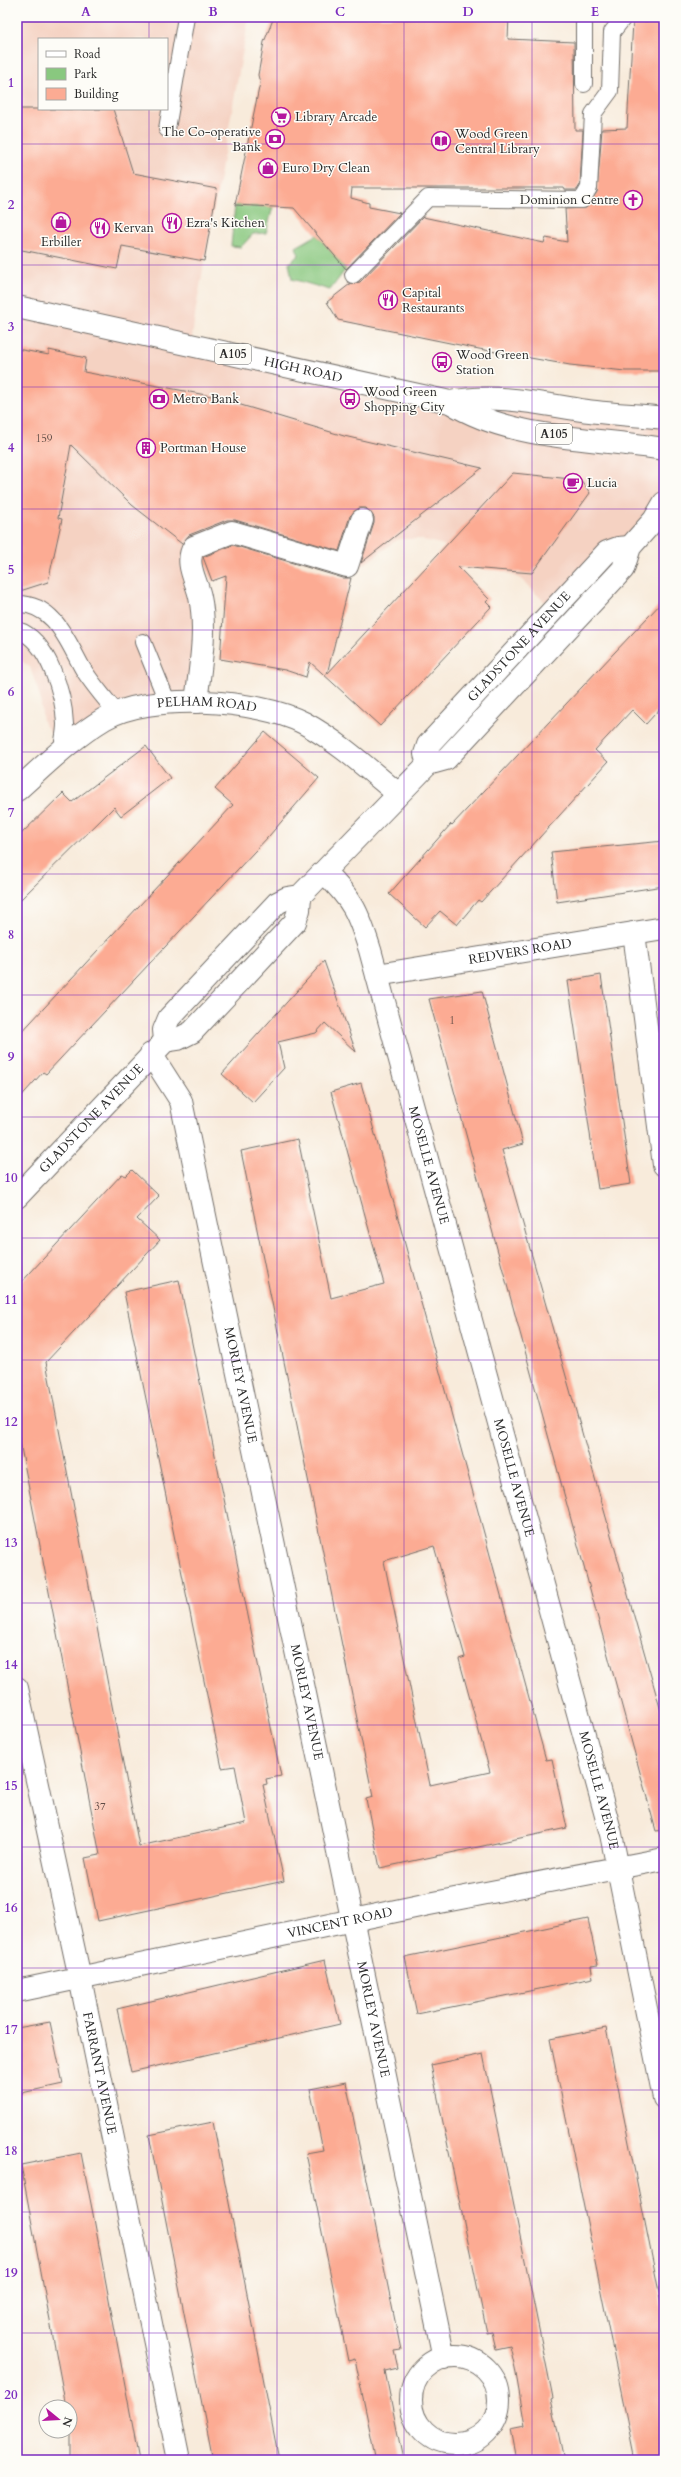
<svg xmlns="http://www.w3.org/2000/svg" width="681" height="2477" font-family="Cardo,serif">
	<rect width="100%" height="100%" fill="#fdfcf7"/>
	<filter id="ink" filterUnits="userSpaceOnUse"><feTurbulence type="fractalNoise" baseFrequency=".025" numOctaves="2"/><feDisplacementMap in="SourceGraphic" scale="8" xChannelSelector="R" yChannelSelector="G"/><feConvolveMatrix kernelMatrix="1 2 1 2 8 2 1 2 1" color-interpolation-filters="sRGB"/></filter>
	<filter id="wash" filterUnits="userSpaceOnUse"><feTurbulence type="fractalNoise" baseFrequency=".012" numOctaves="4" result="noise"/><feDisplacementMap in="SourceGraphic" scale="16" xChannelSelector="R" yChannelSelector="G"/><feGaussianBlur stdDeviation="0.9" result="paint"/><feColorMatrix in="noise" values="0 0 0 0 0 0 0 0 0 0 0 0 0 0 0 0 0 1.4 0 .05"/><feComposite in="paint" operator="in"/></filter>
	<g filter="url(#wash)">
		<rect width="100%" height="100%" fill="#f8ebdb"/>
		<path fill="#f5d2c2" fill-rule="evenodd" d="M 17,17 L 249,17 L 196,308 L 191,345 L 450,402 L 664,418 L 664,503 L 553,610 L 521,579 L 440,544 L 420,539 L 398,539 L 358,569 L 232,532 L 194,547 L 196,702 L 167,701 L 62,748 L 43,722 L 40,697 L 30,667 L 17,658 ZM 39,39 L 167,39 L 167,109 L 39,109 Z"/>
		<path fill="#89c87f" stroke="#5a7a55" d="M 235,205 L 273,207 L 266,233 L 253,234 L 241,247 L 231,246 Z
			M 317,235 L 346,269 L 330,290 L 292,279 L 289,263 L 299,255 L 296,247 Z"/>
		<g id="blocks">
			<path fill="#fcab93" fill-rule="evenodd" d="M 274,17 L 509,17 L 508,39 L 574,42 L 575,130 L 583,130 L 580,185 L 577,190 L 565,190 L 564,188 L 352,188 L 351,198 L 369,203 L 369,207 L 400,213 L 346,269 L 294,208 L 235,205 L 260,83 L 258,75 L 264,42 Z
				M 633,21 L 664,21 L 664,371 L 625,371 L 570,365 L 479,349 L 338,320 L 327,302 L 350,284 L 360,282 L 423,217 L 544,243 L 546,238 L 567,242 L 565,209 L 586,208 L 597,192 L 602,129 L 627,128 Z
				M 17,109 L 113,109 L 133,173 L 217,189 L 204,261 L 122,246 L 117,269 L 17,249 Z
				M 17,349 L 49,355 L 49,350 L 86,358 L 84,372 L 211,396 L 344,436 L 482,468 L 361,563 L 374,523 L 374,517 L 366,508 L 359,508 L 350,516 L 339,551 L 235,520 L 227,520 L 189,535 L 182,544 L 132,505 L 71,445 L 58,518 L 62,519 L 48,582 L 17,592 Z
				M 513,473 L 581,480 L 590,493 L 532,573 L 458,567 L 489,599 L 486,602 L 491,607 L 380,726 L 310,662 L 306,677 L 285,670 L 220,659 L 226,576 L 212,581 L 203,557 L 233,545 L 343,578 L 351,578 L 327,674 Z
				M 664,600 L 664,704 L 646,724 L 632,710 L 595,750 L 608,762 L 481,902 L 478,900 L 457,925 L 440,911 L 425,927 L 389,894 L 451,824 L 452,825 Z
				M 265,732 L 319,778 L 269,836 L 46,1074 L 43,1072 L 17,1101 L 17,1037 L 233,805 L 215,789 Z
				M 146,746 L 170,778 L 121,816 L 114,807 L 17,903 L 17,838 L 63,793 L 72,802 Z
				M 664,841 L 664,886 L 557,902 L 551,852 Z
				M 324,961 L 356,1052 L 325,1023 L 316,1033 L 278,1042 L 284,1068 L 253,1102 L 222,1074 Z
				M 601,975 L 631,1184 L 598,1189 L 568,981 Z
				M 482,991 L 523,1144 L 502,1150 L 664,1722 L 664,1830 L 656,1831 L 429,999 Z
				M 361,1083 L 546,1760 L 552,1759 L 567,1828 L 380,1868 L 366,1799 L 373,1797 L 241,1151 L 298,1139 L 331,1298 L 384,1284 L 331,1092 ZM 434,1546 L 465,1657 L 459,1659 L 490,1772 L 430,1785 L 384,1561 Z
				M 132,1170 L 159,1196 L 137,1219 L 160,1240 L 46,1362 L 139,1846 L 246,1823 L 235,1766 L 222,1768 L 124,1292 L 179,1280 L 281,1776 L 266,1779 L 267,1784 L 263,1785 L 284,1881 L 98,1921 L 85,1858 L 100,1855 L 17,1427 L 17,1287 L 122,1174 L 126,1176 Z
				M 588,1919 L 598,1965 L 591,1966 L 593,1978 L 417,2014 L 405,1957 Z
				M 325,1960 L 340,2024 L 131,2072 L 117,2009 Z
				M 50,2022 L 63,2084 L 17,2094 L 17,2028 Z
				M 606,2028 L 664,2317 L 664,2460 L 635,2460 L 550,2039 Z
				M 483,2054 L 553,2398 L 551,2399 L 564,2460 L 516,2460 L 510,2429 L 525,2426 L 515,2368 L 510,2346 L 496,2349 L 492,2332 L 487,2333 L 431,2065 Z
				M 346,2082 L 401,2350 L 394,2351 L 398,2368 L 385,2371 L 403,2460 L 376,2460 L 355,2359 L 348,2361 L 306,2153 L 323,2150 L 310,2089 Z
				M 213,2122 L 248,2299 L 279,2460 L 213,2460 L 149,2135 Z
				M 81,2153 L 94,2219 L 139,2460 L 70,2460 L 70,2407 L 66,2407 L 21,2165 Z"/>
		</g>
	</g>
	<g filter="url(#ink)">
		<use href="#blocks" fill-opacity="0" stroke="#736e69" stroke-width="1"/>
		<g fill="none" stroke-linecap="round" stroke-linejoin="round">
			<g stroke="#736e69" stroke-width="18">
				<path id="lane" d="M 584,17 L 584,84
					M 167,129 L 186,17
					M 353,275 L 428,198 L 582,200 L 589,188 L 593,114 L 610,91 L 612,32 L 624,17
					M 17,604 C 55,603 68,643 83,669 C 93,685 105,699 117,713
					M 17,630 C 48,639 64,695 65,724 C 65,732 63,740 62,748
					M 143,642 L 167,701"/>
			</g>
			<g stroke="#736e69" stroke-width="24">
				<g id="street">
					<path d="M 196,702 C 200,668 207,631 200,597 C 197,581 184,563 194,547 L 232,532 L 347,566 L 362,520"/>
					<path id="s1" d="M 428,764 L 425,754 L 428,745 L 607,552 L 618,548 L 630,547"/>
					<path id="s2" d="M 17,790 C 45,765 71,739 104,719 C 148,692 258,699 304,723 C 339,742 368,769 398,794"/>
					<path id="s3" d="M 324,872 C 353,900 358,912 370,950 L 611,1834 L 664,2098"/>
					<path d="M 634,933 L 664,1165"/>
					<path id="s4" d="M 377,975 L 664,928"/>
					<path d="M 165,1041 L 164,1030 L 169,1018 L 277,903 L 287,898 L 300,896 L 428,764 L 446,759 L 623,569 L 630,547 L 654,520 L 664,503"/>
					<path id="s5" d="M 151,1054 L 181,1101 L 444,2358"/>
					<path id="s6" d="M 17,1197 L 165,1041 L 178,1039 L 192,1032 L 295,922 L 299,910 L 300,896"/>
					<path id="s7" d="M 17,1688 L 80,1978 L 179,2460"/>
					<path id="s8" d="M 17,1991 L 429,1904 L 664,1859"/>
					<circle cx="455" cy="2400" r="44"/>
				</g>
			</g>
			<g stroke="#736e69" stroke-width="24">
				<g id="primary">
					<path id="s9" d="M 17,307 L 450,402 C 512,441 594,437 664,449"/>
					<path d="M 450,402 C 494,393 537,403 581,410 C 608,414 636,415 664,418"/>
				</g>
			</g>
			<use href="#lane" stroke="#fff" stroke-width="16"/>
			<use href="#street" stroke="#fff" stroke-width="22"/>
			<use href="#primary" stroke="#fff" stroke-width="22"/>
		</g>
	</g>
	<path fill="none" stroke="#7b2cbf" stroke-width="1" stroke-opacity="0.55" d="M 149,17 L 149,39M 277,17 L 277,2460M 404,17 L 404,2460M 532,17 L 532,2460M 149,109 L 149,2460M 17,144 L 664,144M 17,265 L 664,265M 17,387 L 664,387M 17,509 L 664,509M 17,630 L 664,630M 17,752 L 664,752M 17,874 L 664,874M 17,995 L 664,995M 17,1117 L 664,1117M 17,1238 L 664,1238M 17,1360 L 664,1360M 17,1482 L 664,1482M 17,1603 L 664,1603M 17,1725 L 664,1725M 17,1847 L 664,1847M 17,1968 L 664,1968M 17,2090 L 664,2090M 17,2212 L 664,2212M 17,2333 L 664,2333"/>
	<defs>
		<g id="supermarket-ring" transform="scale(1)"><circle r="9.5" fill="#fdfcf7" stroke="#b5179e" stroke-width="1.5"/><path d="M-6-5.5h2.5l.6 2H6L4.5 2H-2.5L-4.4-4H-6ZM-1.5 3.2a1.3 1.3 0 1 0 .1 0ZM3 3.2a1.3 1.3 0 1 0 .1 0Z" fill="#b5179e"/></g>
		<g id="bank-ring" transform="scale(1)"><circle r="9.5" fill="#fdfcf7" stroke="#b5179e" stroke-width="1.5"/><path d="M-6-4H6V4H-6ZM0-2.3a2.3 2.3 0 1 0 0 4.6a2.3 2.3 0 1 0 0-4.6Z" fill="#b5179e"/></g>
		<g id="library-ring" transform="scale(1)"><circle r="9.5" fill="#fdfcf7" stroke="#b5179e" stroke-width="1.5"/><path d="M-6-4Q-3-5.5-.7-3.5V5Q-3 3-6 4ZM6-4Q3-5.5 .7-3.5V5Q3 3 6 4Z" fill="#b5179e"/></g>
		<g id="shop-ring" transform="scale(1)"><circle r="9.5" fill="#fdfcf7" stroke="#b5179e" stroke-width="1.5"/><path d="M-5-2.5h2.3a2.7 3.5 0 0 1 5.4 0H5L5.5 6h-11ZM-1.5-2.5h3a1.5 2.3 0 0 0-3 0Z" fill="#b5179e"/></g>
		<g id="church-ring" transform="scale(1)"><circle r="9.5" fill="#fdfcf7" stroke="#b5179e" stroke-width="1.5"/><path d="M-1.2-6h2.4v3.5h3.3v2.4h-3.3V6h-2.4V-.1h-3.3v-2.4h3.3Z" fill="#b5179e"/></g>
		<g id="restaurant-ring" transform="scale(1)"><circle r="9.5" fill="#fdfcf7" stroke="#b5179e" stroke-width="1.5"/><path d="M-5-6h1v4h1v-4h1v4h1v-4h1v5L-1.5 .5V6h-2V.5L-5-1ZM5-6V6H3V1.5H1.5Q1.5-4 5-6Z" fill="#b5179e"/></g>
		<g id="bus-ring" transform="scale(1)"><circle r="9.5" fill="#fdfcf7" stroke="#b5179e" stroke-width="1.5"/><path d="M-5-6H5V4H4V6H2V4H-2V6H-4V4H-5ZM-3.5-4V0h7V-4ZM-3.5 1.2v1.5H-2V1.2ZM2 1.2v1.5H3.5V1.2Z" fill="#b5179e"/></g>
		<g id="building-ring" transform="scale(1)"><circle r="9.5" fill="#fdfcf7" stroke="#b5179e" stroke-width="1.5"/><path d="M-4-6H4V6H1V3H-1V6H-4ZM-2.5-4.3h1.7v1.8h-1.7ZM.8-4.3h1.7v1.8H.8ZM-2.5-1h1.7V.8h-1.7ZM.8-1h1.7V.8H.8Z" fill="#b5179e"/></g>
		<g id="cafe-ring" transform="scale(1)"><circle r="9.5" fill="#fdfcf7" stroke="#b5179e" stroke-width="1.5"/><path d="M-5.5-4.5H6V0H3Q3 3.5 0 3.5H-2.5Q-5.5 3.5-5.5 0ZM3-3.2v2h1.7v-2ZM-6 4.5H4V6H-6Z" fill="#b5179e"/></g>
	</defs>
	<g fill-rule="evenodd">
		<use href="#supermarket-ring" x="281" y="117"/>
		<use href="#bank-ring" x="275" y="139"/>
		<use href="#library-ring" x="441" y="141"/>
		<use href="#shop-ring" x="268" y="168"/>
		<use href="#church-ring" x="633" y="200"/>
		<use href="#shop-ring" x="61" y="222"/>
		<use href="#restaurant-ring" x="172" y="223"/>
		<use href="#restaurant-ring" x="100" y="228"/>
		<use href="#restaurant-ring" x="388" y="300"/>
		<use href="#bus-ring" x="442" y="362"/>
		<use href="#bank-ring" x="159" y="399"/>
		<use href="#bus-ring" x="350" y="399"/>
		<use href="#building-ring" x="146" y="448"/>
		<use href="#cafe-ring" x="573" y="483"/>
	</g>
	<g text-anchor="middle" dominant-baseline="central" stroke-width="3" stroke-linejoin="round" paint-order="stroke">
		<g font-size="11" fill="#5f4b45">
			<text x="44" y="438">159</text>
			<text x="452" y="1020">1</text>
			<text x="100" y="1806">37</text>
		</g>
		<g fill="#fdfcf7" stroke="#6a6a68" stroke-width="1">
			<rect x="215" y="344" width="36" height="20" rx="3"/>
			<rect x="536" y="424" width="36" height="20" rx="3"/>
		</g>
		<g font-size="12" font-weight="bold" fill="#2b2b2b">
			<text x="233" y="354">A105</text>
			<text x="554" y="434">A105</text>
		</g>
		<g font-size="13" fill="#2b2b2b" stroke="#fdfcf7" text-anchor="start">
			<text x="295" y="117">Library Arcade</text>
			<text x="261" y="132" text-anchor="end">The Co-operative<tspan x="261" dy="15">Bank</tspan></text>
			<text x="455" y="134">Wood Green<tspan x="455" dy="15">Central Library</tspan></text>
			<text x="282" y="168">Euro Dry Clean</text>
			<text x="619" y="200" text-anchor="end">Dominion Centre</text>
			<text x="186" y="223">Ezra's Kitchen</text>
			<text x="114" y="228">Kervan</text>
			<text x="61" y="242" text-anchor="middle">Erbiller</text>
			<text x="402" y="293">Capital<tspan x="402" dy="15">Restaurants</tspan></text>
			<text x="456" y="355">Wood Green<tspan x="456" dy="15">Station</tspan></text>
			<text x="364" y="392">Wood Green<tspan x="364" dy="15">Shopping City</tspan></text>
			<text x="173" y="399">Metro Bank</text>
			<text x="160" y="448">Portman House</text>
			<text x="587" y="483">Lucia</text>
		</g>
		<g font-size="13" fill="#2b2b2b" stroke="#fdfcf7">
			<text stroke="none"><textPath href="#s9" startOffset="293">HIGH ROAD</textPath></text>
			<text stroke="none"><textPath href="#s1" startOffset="154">GLADSTONE AVENUE</textPath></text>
			<text stroke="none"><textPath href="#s2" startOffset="218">PELHAM ROAD</textPath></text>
			<text stroke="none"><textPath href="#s4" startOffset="145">REDVERS ROAD</textPath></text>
			<text stroke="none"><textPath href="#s6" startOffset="108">GLADSTONE AVENUE</textPath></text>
			<text stroke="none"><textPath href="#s3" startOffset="315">MOSELLE AVENUE</textPath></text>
			<text stroke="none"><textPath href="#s5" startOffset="346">MORLEY AVENUE</textPath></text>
			<text stroke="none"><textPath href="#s3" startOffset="639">MOSELLE AVENUE</textPath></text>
			<text stroke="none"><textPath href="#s5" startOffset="670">MORLEY AVENUE</textPath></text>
			<text stroke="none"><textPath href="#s3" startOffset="963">MOSELLE AVENUE</textPath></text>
			<text stroke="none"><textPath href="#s8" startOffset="330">VINCENT ROAD</textPath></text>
			<text stroke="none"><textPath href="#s5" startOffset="994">MORLEY AVENUE</textPath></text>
			<text stroke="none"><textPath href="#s7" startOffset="394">FARRANT AVENUE</textPath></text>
		</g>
	</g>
	<rect width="681" height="2477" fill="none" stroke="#fdfcf7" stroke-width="44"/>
	<rect x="38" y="38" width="130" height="72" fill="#fdfcf7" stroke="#a9a8a5"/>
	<rect x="46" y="51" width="20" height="6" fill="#ffffff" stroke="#a9a8a5"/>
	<text x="74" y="58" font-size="12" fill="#2b2b2b">Road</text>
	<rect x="46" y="68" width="20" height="12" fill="#89c87f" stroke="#a9a8a5"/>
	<text x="74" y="78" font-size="12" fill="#2b2b2b">Park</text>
	<rect x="46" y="88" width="20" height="12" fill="#fcab93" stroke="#a9a8a5"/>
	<text x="74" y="98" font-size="12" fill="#2b2b2b">Building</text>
	<g transform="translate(58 2419) rotate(108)"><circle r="19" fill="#fdfcf7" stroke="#a9a8a5"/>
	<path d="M0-3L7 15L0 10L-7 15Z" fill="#b5179e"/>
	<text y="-6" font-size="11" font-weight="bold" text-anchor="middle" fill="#2b2b2b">N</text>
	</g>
	<rect x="22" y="22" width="637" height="2433" fill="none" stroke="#7b2cbf" stroke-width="1.5"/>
	<g font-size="13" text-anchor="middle" font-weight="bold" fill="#7b2cbf">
		<text x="86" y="16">A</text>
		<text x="213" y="16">B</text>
		<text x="340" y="16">C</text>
		<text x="468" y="16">D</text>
		<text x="595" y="16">E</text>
		<text x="11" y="87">1</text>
		<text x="11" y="209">2</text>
		<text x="11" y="331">3</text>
		<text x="11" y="452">4</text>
		<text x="11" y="574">5</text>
		<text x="11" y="696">6</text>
		<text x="11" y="817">7</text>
		<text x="11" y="939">8</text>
		<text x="11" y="1061">9</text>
		<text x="11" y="1182">10</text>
		<text x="11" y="1304">11</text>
		<text x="11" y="1426">12</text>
		<text x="11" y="1547">13</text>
		<text x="11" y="1669">14</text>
		<text x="11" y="1790">15</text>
		<text x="11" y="1912">16</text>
		<text x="11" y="2034">17</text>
		<text x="11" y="2155">18</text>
		<text x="11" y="2277">19</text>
		<text x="11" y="2399">20</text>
	</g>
</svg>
